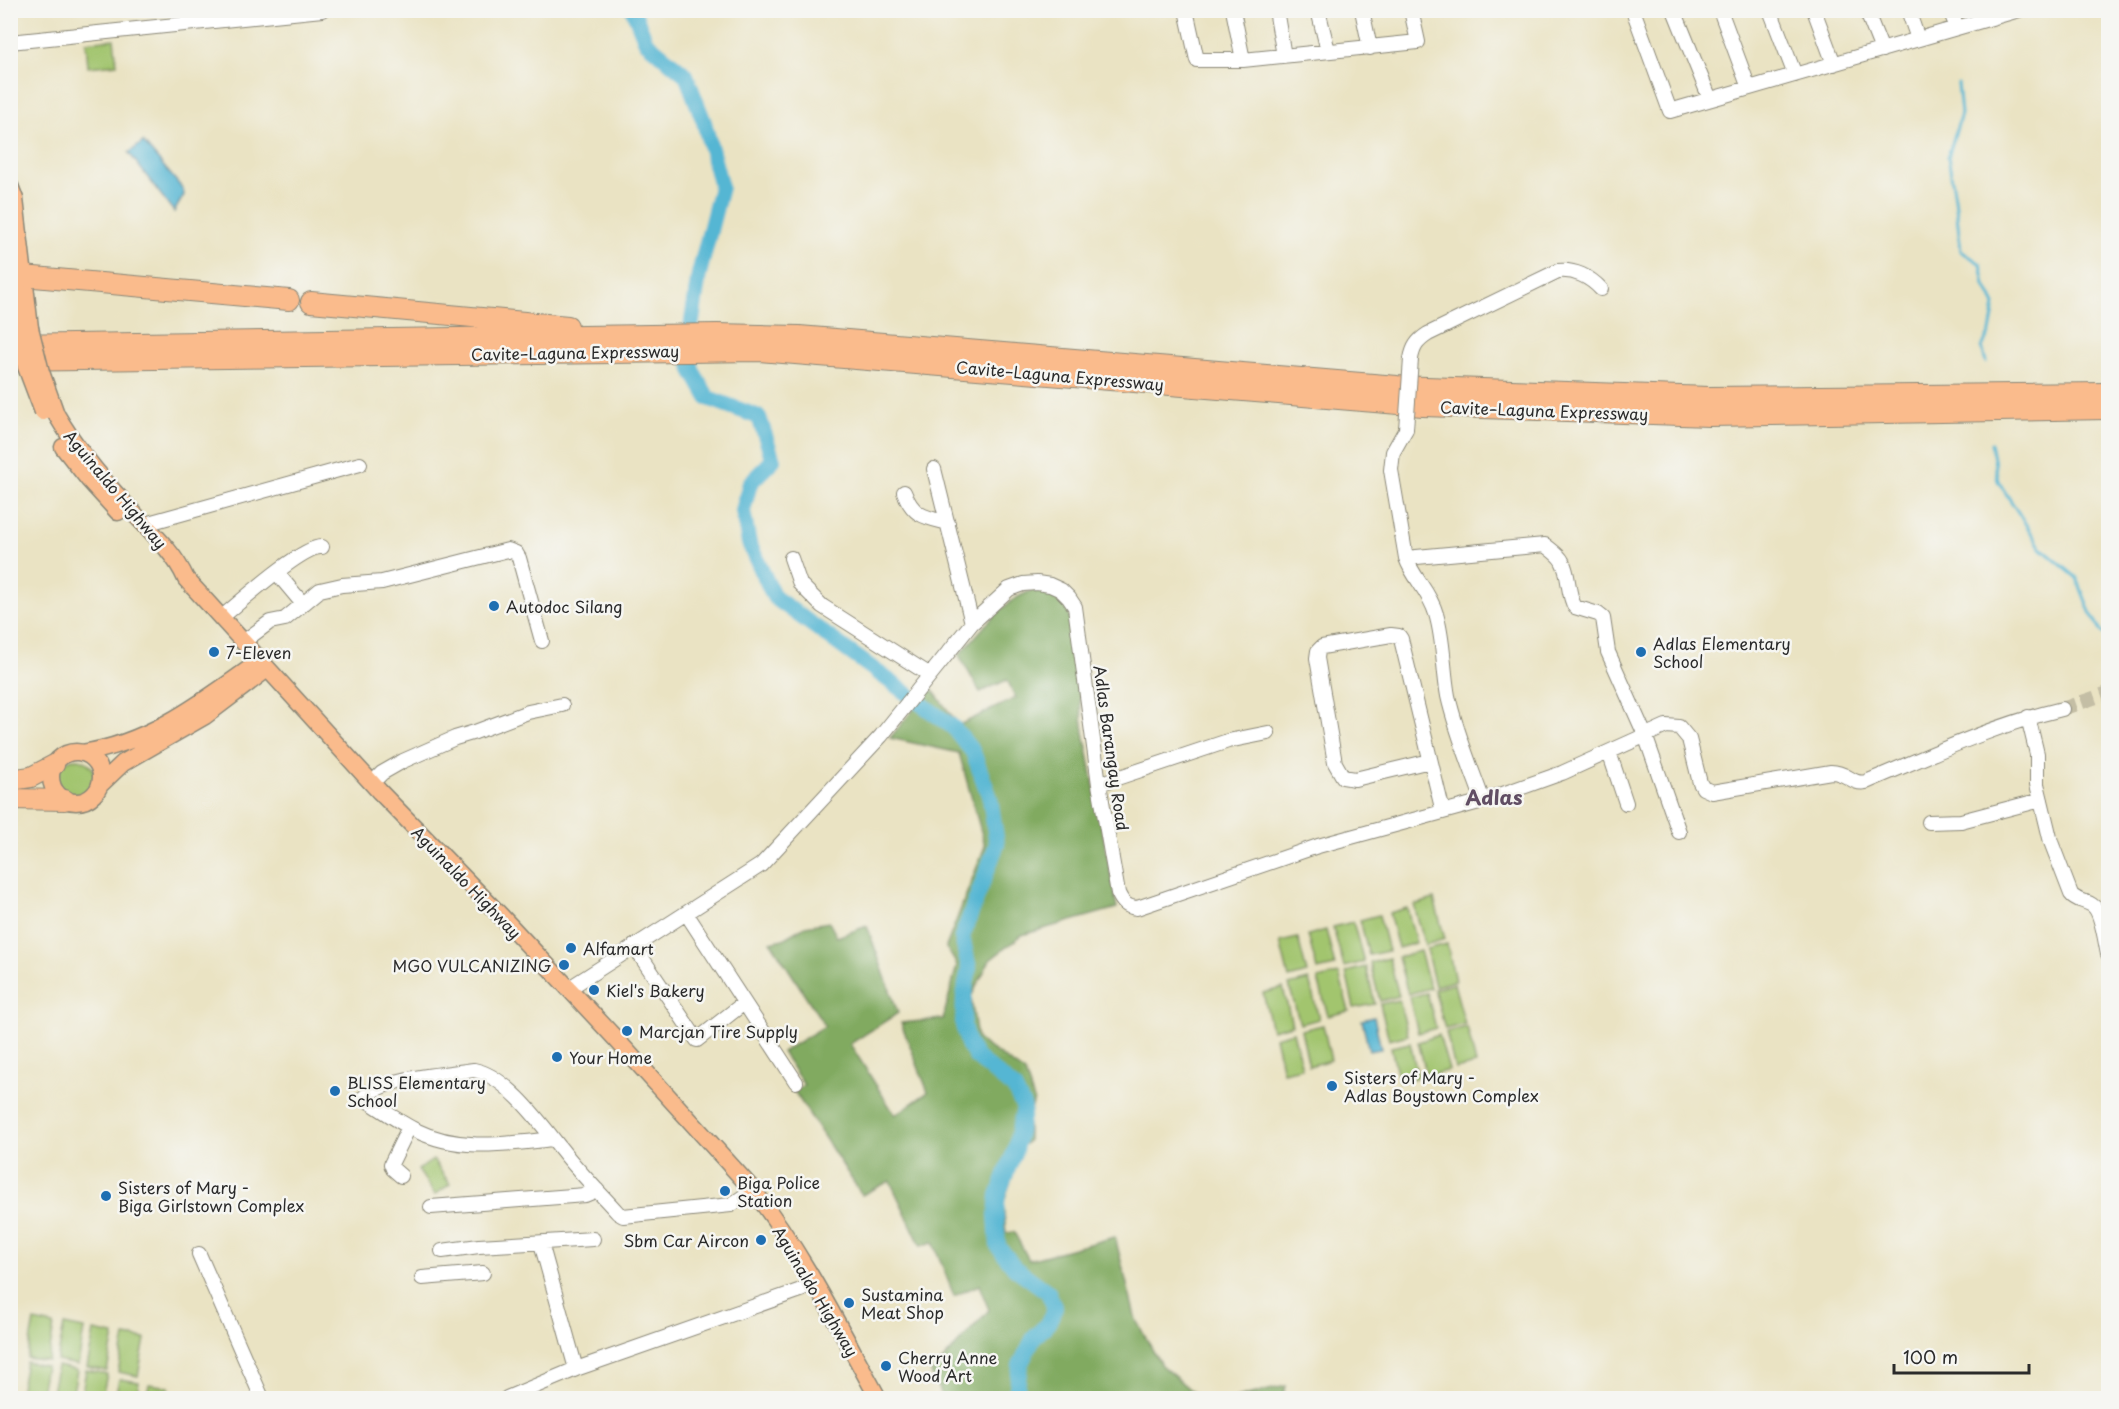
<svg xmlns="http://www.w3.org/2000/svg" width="2119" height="1409" font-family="'Playpen Sans',sans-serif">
	<rect width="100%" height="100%" fill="#f6f6f2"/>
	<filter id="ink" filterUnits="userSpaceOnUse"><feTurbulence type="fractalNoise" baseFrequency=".0167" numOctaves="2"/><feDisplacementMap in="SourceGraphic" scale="12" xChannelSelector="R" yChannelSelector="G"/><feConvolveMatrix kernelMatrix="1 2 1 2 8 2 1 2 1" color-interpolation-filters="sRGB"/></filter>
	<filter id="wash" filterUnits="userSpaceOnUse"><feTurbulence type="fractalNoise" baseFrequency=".008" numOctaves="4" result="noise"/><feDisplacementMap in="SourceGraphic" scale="24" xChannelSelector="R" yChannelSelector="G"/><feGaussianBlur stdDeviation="1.35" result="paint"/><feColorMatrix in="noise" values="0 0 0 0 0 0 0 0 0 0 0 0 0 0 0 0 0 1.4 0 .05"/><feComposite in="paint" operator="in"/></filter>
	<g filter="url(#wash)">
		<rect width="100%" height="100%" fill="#eae3c3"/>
		<path fill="#a2c56e" stroke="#66784c" stroke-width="1.5" d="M 114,39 L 117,64 L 88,67 L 86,42 Z
			M57 778a19 19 0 1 1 38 0a19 19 0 1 1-38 0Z
			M 1434,899 L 1445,939 L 1425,945 L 1414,905 Z
			M 1407,908 L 1416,943 L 1398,948 L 1389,913 Z
			M 1379,915 L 1388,951 L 1369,955 L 1360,920 Z
			M 1353,922 L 1364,962 L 1344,967 L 1333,927 Z
			M 1326,930 L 1335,966 L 1317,970 L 1308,935 Z
			M 1298,938 L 1307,973 L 1289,978 L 1280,942 Z
			M 1447,944 L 1455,981 L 1435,986 L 1426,949 Z
			M 1420,951 L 1430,988 L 1408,994 L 1398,957 Z
			M 1389,958 L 1399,996 L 1380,1001 L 1370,963 Z
			M 1366,967 L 1375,1004 L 1354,1008 L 1346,972 Z
			M 1339,974 L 1349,1011 L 1328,1016 L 1318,979 Z
			M 1309,980 L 1319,1019 L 1300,1024 L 1289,985 Z
			M 1454,984 L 1465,1024 L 1445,1029 L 1434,989 Z
			M 1283,988 L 1292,1025 L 1272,1030 L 1263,993 Z
			M 1427,993 L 1436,1028 L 1418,1033 L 1409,997 Z
			M 1399,1000 L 1408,1035 L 1389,1040 L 1380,1004 Z
			M 1323,1025 L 1331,1060 L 1309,1066 L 1301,1030 Z
			M 1467,1027 L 1476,1064 L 1455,1069 L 1446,1032 Z
			M 1293,1032 L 1302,1068 L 1283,1072 L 1275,1037 Z
			M 1439,1035 L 1449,1070 L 1427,1076 L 1418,1042 Z
			M 1410,1043 L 1418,1077 L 1399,1082 L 1391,1047 Z
			M 433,1160 L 450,1184 L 435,1195 L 418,1170 Z
			M 34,1321 L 54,1325 L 48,1361 L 27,1358 Z
			M 64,1325 L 84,1329 L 78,1365 L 57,1361 Z
			M 94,1331 L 114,1335 L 107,1371 L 87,1367 Z
			M 125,1336 L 145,1339 L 138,1376 L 118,1372 Z
			M 26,1362 L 46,1366 L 40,1398 L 19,1398 Z
			M 57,1366 L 77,1370 L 72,1398 L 51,1398 Z
			M 86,1370 L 107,1374 L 102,1398 L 81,1398 Z
			M 119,1379 L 139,1382 L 136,1398 L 115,1398 Z
			M 149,1384 L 169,1387 L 167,1398 L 146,1398 Z"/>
		<path fill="#81aa61" stroke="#566a46" stroke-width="1.5" d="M 1034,590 C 1055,593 1060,594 1069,613 L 1084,732 L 1117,908 L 1022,935 L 990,960 L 971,997 L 977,1039 L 1025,1073 L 1034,1100 L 1028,1120 L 1028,1141 L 1019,1149 L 1017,1163 L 1003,1204 L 1006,1233 L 1014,1232 L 1029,1260 L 1115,1237 L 1136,1320 L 1161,1365 L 1200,1398 L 943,1398 L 931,1373 L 989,1310 L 979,1285 L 954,1296 L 933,1242 L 921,1246 L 890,1181 L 862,1195 L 794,1091 L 804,1085 L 782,1052 L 825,1026 L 771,942 L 783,939 L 805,926 L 829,922 L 837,937 L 867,926 L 898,1013 L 850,1044 L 895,1115 L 928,1092 L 901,1023 L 943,1019 L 957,965 L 946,947 L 985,846 L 959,753 L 890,738 L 931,688 L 959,725 L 1016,698 L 1007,680 L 980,692 L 959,655 C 980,633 1004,598 1034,590 Z
			M 1286,1386 L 1283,1398 L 1234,1398 Z"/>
		<path fill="#54b6d3" stroke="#40707f" stroke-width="1.5" d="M 143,142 L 183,189 L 184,195 L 174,212 L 129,153 Z
			M 1374,1017 L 1381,1049 L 1369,1051 L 1362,1020 Z"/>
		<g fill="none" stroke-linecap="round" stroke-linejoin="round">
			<path stroke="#54b6d3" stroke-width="3" d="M 1958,84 L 1961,114 L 1948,157 L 1955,198 L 1961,251 L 1981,264 L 1985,285 L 1995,305 L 1990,332 L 1982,347 L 1986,362
				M 1991,443 L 1998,481 L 2041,548 L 2077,578 L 2090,612 L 2101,631 L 2108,637"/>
			<path stroke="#54b6d3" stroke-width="16" d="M 633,10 L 646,42 L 686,75 L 704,122 L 721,187 L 699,274 L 688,348 L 692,370 L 708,398 L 759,417 L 773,460 L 750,483 L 743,511 L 749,543 L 774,597 L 953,727 L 973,752 L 990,798 L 997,844 L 962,937 L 969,968 L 964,996 L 963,1025 L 968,1044 L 976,1057 L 1014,1088 L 1024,1108 L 1015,1150 L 998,1195 L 996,1215 L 998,1246 L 1015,1268 L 1048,1292 L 1055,1308 L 1048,1323 L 1033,1339 L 1020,1365 L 1017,1388 L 1021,1398"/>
		</g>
	</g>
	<g filter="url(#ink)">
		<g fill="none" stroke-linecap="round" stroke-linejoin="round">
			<path stroke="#c4bea5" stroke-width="14" stroke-dasharray="14 7" stroke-linecap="butt" d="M 2062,709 L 2108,693"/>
			<g stroke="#8a8777" stroke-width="16">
				<path id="minor" d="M 1186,10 L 1197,60 L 1243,60 L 1418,42 L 1411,10
					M 1233,10 L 1243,60
					M 1276,10 L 1284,56
					M 1318,10 L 1328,51
					M 1362,10 L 1370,48
					M 1633,10 L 1670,111 L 2019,10
					M 1674,10 L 1710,99
					M 1720,10 L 1749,88
					M 1770,10 L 1795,75
					M 1814,10 L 1834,64
					M 1866,10 L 1882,50
					M 1908,10 L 1918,39
					M 1950,10 L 1957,28
					M 10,42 L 322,10
					M 1411,359 C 1413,347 1417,341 1428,334 L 1558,271 C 1574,269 1590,277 1601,289
					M 1406,429 L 1393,452 L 1391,470 L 1406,558 C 1413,578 1430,592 1436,614 C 1444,640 1443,669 1448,696 C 1456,732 1471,767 1483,801
					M 934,469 L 972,623
					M 904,492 C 913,516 924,517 948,523
					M 147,528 L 152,522 L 360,464
					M 791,558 L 800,584 L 822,606 L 930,675
					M 1406,558 L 1545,545 C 1551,550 1559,555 1562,561 C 1570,575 1567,594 1575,607 L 1598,614 L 1603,618 L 1608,652 L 1645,735 L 1679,832
					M 277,573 L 303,604
					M 221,618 C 239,603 303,545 322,547
					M 243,642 L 270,622 L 285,619 L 320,590 L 342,585 L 382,582 L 508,550 L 516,553 L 519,558 L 542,641
					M 2028,717 L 2037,754 L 2037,784 L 2051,842 L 2071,894 C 2076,901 2084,900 2092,905 C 2102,911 2105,942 2108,954
					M 1609,752 L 1626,803
					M 1430,761 L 1355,779 L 1343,777 L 1335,763 L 1317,658 L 1318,651 L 1322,647 L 1391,635 L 1399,636 L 1401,639 L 1443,812
					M 372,783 L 382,773 L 403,761 L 455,738 L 475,732 L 528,712 L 562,705
					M 1099,784 L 1228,741 L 1268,733
					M 1929,822 L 1961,821 L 2041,800
					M 686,913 L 796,1082
					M 634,946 L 697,1040 L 744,1003
					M 568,989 L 761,865 L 881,736 L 972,623 L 1009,589 L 1023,584 L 1037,583 L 1050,585 L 1061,590 L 1069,598 L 1075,607 L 1099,784 L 1118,893 C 1122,902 1126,907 1137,908 L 1318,846 L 1483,801 L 1562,773 L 1666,726 L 1679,727 L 1689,739 L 1700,783 L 1703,788 L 1712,792 L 1831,772 C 1848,772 1851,785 1866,782 C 1931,755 1994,725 2062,709
					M 553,1139 C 506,1144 459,1152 415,1130 C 397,1121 380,1108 363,1098 C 387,1076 442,1075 474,1070 C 507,1076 542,1125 562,1150 C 579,1172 599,1192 618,1213 L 623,1216 L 731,1205 L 753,1190
					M 401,1176 L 393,1169 L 391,1164 L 409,1127
					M 431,1207 L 585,1195 L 597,1190
					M 541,1243 L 576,1369
					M 442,1251 L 479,1246 L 593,1239
					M 199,1254 L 262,1398
					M 422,1278 L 483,1273
					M 507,1398 L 576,1369 L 801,1290 L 814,1282"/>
			</g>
			<g stroke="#8a8777" stroke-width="19">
				<path id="major" d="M 10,186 L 15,199 L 30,328
					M 13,285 L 18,329
					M 56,414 C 75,447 100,477 126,505 C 147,528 174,551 186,579 L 380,792 L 500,915 L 615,1038 L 753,1190 C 803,1254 839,1327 878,1398
					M 63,447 L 89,480 L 118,512
					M51 777a25 25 0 1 1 50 0a25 25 0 1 1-50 0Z
					M 82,753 C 151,743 205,700 260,661
					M 100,785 L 123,763 L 205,716 L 267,669"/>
			</g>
			<g stroke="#8a8777" stroke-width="22">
				<path id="highway" d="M 12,275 L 289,300
					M 311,302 L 568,326
					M 10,345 L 717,334 L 799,336 L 1397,386 L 1709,397 L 2108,393
					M 10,361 L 759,351 L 1423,406 L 1709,416 L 2108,409
					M 10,780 L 31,777 L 54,765
					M 10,799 L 65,800"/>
			</g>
			<use href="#minor" stroke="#fff" stroke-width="14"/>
			<use href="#major" stroke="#fabb8c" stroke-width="16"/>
			<use href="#highway" stroke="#fabb8c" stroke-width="20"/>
			<g stroke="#8a8777" stroke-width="16" stroke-linecap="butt">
				<path id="minor-bridge" d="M 1406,429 L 1411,359"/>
			</g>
			<g stroke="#8a8777" stroke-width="19" stroke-linecap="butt">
				<path id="major-bridge" d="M 30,328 L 41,372 L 56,414
					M 18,329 L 26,367 L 43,412"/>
			</g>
			<use href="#minor-bridge" stroke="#fff" stroke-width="14"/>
			<use href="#major-bridge" stroke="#fabb8c" stroke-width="16"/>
		</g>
	</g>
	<g fill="#1f6fb2" stroke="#f6f6f2" stroke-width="2">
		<circle cx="494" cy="606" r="6"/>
		<circle cx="214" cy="652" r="6"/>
		<circle cx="1641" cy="652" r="6"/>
		<circle cx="571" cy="948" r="6"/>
		<circle cx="564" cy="965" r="6"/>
		<circle cx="594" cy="990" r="6"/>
		<circle cx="627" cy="1031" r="6"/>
		<circle cx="557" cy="1057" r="6"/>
		<circle cx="1332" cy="1086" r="6"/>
		<circle cx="335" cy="1091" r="6"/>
		<circle cx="725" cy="1191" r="6"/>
		<circle cx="106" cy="1196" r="6"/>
		<circle cx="761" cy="1240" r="6"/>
		<circle cx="849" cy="1303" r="6"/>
		<circle cx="886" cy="1366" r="6"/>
	</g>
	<g text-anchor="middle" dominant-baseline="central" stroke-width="5" stroke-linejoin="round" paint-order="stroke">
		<g font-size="16" fill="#2b2b2b" stroke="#f6f6f2">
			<text transform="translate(575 352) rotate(-1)">Cavite–Laguna Expressway</text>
			<text transform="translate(1060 375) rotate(5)">Cavite–Laguna Expressway</text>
			<text transform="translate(1544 410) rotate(2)">Cavite–Laguna Expressway</text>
			<text transform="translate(116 489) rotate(50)">Aguinaldo Highway</text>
			<text transform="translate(1112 748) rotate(82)">Adlas Barangay Road</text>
			<text transform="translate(467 882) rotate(46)">Aguinaldo Highway</text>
			<text transform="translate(816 1291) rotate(59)">Aguinaldo Highway</text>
		</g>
		<g font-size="16" fill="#2b2b2b" stroke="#f6f6f2" text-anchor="start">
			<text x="506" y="606">Autodoc Silang</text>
			<text x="1653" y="643">Adlas Elementary<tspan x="1653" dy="18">School</tspan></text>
			<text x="226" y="652">7-Eleven</text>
			<text x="583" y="948">Alfamart</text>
			<text x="552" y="965" text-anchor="end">MGO VULCANIZING</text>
			<text x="606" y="990">Kiel's Bakery</text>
			<text x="639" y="1031">Marcjan Tire Supply</text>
			<text x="569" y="1057">Your Home</text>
			<text x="1344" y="1077">Sisters of Mary -<tspan x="1344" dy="18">Adlas Boystown Complex</tspan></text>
			<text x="347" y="1082">BLISS Elementary<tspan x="347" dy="18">School</tspan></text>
			<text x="737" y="1182">Biga Police<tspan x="737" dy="18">Station</tspan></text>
			<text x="118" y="1187">Sisters of Mary -<tspan x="118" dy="18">Biga Girlstown Complex</tspan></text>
			<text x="749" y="1240" text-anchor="end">Sbm Car Aircon</text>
			<text x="861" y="1294">Sustamina<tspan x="861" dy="18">Meat Shop</tspan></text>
			<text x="898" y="1357">Cherry Anne<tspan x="898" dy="18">Wood Art</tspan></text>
		</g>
		<g font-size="20" font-weight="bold" fill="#614e64" stroke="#f6f6f2">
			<text x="1494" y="797">Adlas</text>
		</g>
	</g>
	<rect width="2119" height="1409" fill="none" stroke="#f6f6f2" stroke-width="36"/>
	<path d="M1894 1364v9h135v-9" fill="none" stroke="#2b2b2b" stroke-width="3"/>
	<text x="1903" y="1364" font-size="18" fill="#2b2b2b" stroke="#f6f6f2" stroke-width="4.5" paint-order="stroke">100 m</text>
</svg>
